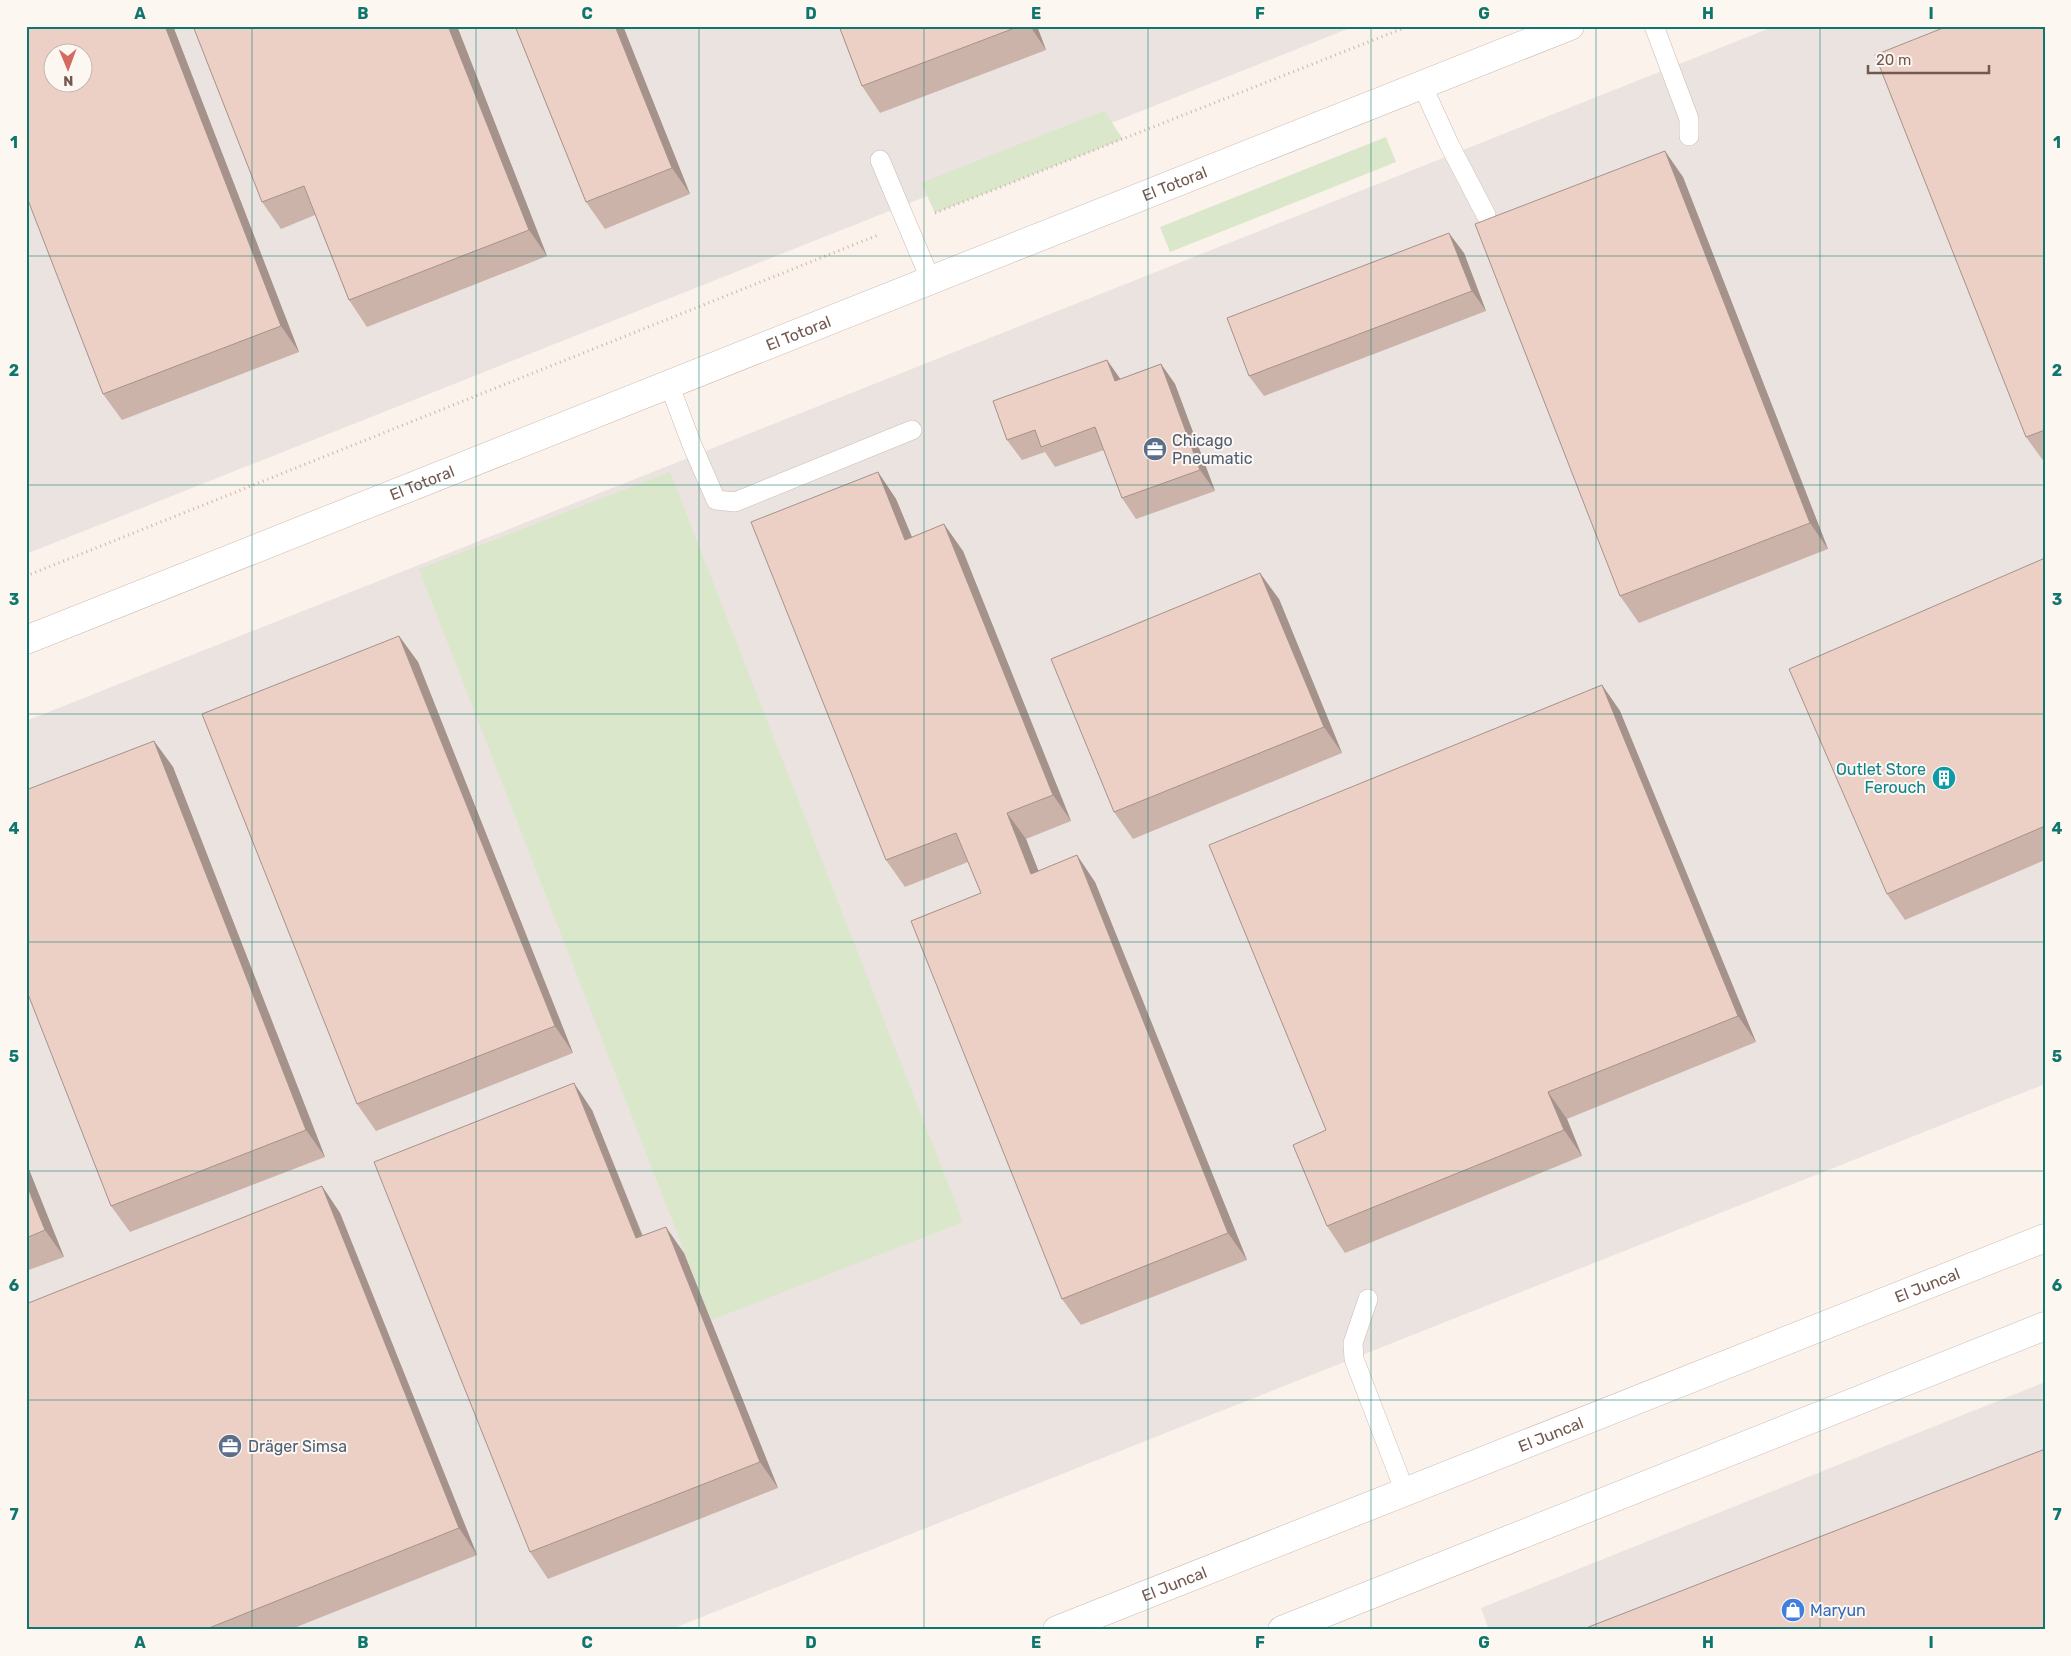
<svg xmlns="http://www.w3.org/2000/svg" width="2071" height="1656" font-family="Rubik,sans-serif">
	<rect width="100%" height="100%" fill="#faf2eb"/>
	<path fill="#eae3e0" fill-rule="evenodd" d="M 26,26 L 1355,26 L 26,554 ZM 52,52 L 82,52 L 82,82 L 52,82 Z
		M 1775,26 L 2045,26 L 2045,1084 L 669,1630 L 26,1630 L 26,721 Z
		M 2045,1382 L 2045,1630 L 1489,1630 L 1481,1608 Z"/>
	<path fill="#dae7cb" d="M 1104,111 L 1123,139 L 935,213 L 921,183 Z
		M 1386,137 L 1396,162 L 1170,252 L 1160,227 Z
		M 670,472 L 963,1222 L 711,1320 L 419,569 Z"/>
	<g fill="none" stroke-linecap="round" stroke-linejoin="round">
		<g stroke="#cbbab2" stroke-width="20">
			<path id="lane" d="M 1654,26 L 1689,119 L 1689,136
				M 1422,85 L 1449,144 L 1486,215
				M 880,160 L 931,281
				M 669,384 L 692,445 L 716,500 L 735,502 L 912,430
				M 1368,1299 L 1353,1343 L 1354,1359 L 1405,1492"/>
		</g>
		<g stroke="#cbbab2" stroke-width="29">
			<g id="street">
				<path id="s1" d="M 26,640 L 1570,26"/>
				<path id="s2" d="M 1057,1630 L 2045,1238"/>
				<path d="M 1282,1630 L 2045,1326"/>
			</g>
		</g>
		<path stroke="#d1b3a9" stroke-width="3" stroke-dasharray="1 4" stroke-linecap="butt" d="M 935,213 L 1409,26
			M 26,576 L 878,235"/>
		<use href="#lane" stroke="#fff" stroke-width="19"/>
		<use href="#street" stroke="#fff" stroke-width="28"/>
	</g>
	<path fill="#cbb3aa" d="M 26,26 L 173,26 L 299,352 L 122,420 L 103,394 Z
		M 457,26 L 547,256 L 367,327 L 349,300 L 315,215 L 281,229 L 262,202 Z
		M 515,26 L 623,26 L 690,194 L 605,229 L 586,202 Z
		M 839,26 L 1037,26 L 1046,50 L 880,113 L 862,86 Z
		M 2045,26 L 2045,463 L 2026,437 Z
		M 1683,177 L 1828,549 L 1639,623 L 1620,596 Z
		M 1464,253 L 1486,311 L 1264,396 L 1249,376 Z
		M 1107,360 L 1120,379 L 1161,364 L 1175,384 L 1215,491 L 1136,519 L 1122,498 L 1104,450 L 1055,467 L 1045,452 L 1022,460 L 1007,440 Z
		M 878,472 L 896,499 L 912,537 L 963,551 L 1071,821 L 1026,839 L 1038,871 L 1095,882 L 1247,1260 L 1081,1325 L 1062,1299 L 981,893 L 968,862 L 905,887 L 886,860 Z
		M 2045,558 L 2045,860 L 1905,920 L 1887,894 Z
		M 1279,599 L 1342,753 L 1133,839 L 1114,812 Z
		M 399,636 L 418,662 L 573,1053 L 376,1131 L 357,1104 Z
		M 1602,685 L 1620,711 L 1756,1042 L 1567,1119 L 1582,1156 L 1345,1253 L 1327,1226 L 1326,1130 Z
		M 154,741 L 173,767 L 325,1157 L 130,1232 L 111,1206 Z
		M 592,1110 L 643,1236 L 684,1253 L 778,1488 L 548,1579 L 530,1552 Z
		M 26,1162 L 64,1257 L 26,1271 Z
		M 322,1186 L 340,1213 L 477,1555 L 289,1630 L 26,1630 Z"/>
	<path fill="#a5928b" d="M 165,26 L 173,26 L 299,352 L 281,326 Z
		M 448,26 L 457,26 L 547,256 L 529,230 Z
		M 615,26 L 623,26 L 690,194 L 672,168 Z
		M 1030,26 L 1037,26 L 1046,50 Z
		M 1665,151 L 1683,177 L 1828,549 L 1810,523 Z
		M 1449,233 L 1464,253 L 1486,311 L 1472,291 Z
		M 1107,360 L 1121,380 L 1115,381 Z
		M 1161,364 L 1175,384 L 1215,491 L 1200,470 Z
		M 878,472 L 896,499 L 924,566 L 905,540 Z
		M 944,524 L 963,551 L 1071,821 L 1053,795 Z
		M 1260,573 L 1279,599 L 1342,753 L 1324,727 Z
		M 399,636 L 418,662 L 573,1053 L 555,1026 Z
		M 1602,685 L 1620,711 L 1756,1042 L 1738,1016 Z
		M 154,741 L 173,767 L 325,1157 L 306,1130 Z
		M 1007,813 L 1026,839 L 1050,900 L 1031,874 Z
		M 1077,855 L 1095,882 L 1247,1260 L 1228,1233 Z
		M 574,1083 L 592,1110 L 654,1265 L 636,1238 Z
		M 1548,1092 L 1567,1119 L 1582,1156 L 1564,1130 Z
		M 26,1162 L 64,1257 L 45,1230 L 26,1183 Z
		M 322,1186 L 340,1213 L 477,1555 L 459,1528 Z
		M 666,1227 L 684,1253 L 778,1488 L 760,1462 Z"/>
	<path fill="#ecd0c6" stroke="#a5928b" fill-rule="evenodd" d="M 26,26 L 165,26 L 281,326 L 103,394 L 26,195 ZM 52,52 L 82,52 L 82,82 L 52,82 Z
		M 193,26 L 448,26 L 529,230 L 349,300 L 304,186 L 262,202 Z
		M 515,26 L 615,26 L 672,168 L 586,202 Z
		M 839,26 L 1020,26 L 862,86 Z
		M 1948,26 L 2045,26 L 2045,430 L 2026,437 L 1875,55 Z
		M 1665,151 L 1810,523 L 1620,596 L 1475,224 Z
		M 1449,233 L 1472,291 L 1249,376 L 1227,318 Z
		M 1107,360 L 1115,381 L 1161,364 L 1200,470 L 1122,498 L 1095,427 L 1041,447 L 1035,430 L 1007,440 L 993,401 Z
		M 878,472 L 905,540 L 944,524 L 1053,795 L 1007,813 L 1031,874 L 1077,855 L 1228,1233 L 1062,1299 L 911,921 L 981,893 L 956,833 L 886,860 L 751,522 Z
		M 2045,558 L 2045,826 L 1887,894 L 1789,669 Z
		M 1260,573 L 1324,727 L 1114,812 L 1051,659 Z
		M 399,636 L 555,1026 L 357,1104 L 202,714 Z
		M 1602,685 L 1738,1016 L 1548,1092 L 1564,1130 L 1327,1226 L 1293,1145 L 1326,1130 L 1209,845 Z
		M 154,741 L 306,1130 L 111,1206 L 26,989 L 26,790 Z
		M 574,1083 L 636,1238 L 666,1227 L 760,1462 L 530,1552 L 374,1162 Z
		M 26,1183 L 45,1230 L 26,1238 Z
		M 322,1186 L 459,1528 L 204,1630 L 26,1630 L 26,1304 Z
		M 2045,1449 L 2045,1630 L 1581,1630 Z"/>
	<path fill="none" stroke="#0f766e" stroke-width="1" stroke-opacity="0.55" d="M 252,26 L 252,1630M 476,26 L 476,1630M 699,26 L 699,1630M 924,26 L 924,1630M 1148,26 L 1148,1630M 1371,26 L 1371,1630M 1596,26 L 1596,1630M 1820,26 L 1820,1630M 26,256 L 2045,256M 26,485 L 2045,485M 26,714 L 2045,714M 26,942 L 2045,942M 26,1171 L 2045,1171M 26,1400 L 2045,1400"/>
	<defs>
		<g id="office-disc" transform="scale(1.25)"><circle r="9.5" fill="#5c6f8a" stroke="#fdf7f1"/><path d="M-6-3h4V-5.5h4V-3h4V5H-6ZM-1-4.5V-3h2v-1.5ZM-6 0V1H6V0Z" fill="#fff"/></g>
		<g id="building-disc" transform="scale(1.25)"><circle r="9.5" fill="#0f9aa8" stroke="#fdf7f1"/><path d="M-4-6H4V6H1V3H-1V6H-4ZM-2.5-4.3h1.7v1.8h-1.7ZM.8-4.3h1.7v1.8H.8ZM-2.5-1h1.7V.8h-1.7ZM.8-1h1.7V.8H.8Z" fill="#fff"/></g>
		<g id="shop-disc" transform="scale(1.25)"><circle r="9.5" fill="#3f7fe0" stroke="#fdf7f1"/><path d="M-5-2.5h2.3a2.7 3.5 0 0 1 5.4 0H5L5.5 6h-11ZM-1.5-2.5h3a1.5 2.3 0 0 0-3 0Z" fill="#fff"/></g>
	</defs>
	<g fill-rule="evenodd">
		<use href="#office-disc" x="1155" y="449"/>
		<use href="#building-disc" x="1944" y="778"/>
		<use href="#office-disc" x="230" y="1446"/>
		<use href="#shop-disc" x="1793" y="1610"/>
	</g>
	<g text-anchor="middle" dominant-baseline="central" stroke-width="4" stroke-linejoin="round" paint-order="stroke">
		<g font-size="16" fill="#725851" stroke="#fdf7f1">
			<text stroke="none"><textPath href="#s1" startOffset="1236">El Totoral</textPath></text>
			<text stroke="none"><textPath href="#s1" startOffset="831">El Totoral</textPath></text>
			<text stroke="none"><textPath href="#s1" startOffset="426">El Totoral</textPath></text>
			<text stroke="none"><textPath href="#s2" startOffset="936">El Juncal</textPath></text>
			<text stroke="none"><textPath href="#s2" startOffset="531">El Juncal</textPath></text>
			<text stroke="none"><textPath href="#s2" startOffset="126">El Juncal</textPath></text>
		</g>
		<g font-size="16" fill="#4e5e75" stroke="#fdf7f1" text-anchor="start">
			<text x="1172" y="440">Chicago<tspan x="1172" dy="18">Pneumatic</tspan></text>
			<text x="248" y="1446">Dräger Simsa</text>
		</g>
		<g font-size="16" fill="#0d838f" stroke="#fdf7f1" text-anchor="end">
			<text x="1926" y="769">Outlet Store<tspan x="1926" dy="18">Ferouch</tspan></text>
		</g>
		<g font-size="16" fill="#366cbe" stroke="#fdf7f1" text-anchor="start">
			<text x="1810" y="1610">Maryun</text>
		</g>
	</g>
	<rect width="2071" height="1656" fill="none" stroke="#fdf7f1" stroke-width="55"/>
	<g transform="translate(68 68) rotate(179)"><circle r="24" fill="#fdf7f1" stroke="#c5b7b1"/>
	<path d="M0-4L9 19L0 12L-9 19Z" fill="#d46a61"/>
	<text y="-8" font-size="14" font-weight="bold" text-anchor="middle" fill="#725851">N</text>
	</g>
	<path d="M1868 65v8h121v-8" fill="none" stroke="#725851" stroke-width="2.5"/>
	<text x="1876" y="65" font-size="15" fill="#725851" stroke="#fdf7f1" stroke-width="4" paint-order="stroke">20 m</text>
	<rect x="28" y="28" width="2016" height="1600" fill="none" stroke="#0f766e" stroke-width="2"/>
	<g font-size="16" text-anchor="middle" font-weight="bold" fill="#0f766e">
		<text x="140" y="19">A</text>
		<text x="363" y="19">B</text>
		<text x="587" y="19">C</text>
		<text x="811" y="19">D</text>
		<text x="1036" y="19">E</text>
		<text x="1260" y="19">F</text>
		<text x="1484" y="19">G</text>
		<text x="1708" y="19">H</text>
		<text x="1931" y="19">I</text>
		<text x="14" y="148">1</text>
		<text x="2057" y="148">1</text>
		<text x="14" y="376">2</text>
		<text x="2057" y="376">2</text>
		<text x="14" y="605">3</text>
		<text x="2057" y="605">3</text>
		<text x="14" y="834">4</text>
		<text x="2057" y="834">4</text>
		<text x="14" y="1062">5</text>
		<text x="2057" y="1062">5</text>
		<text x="14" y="1291">6</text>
		<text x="2057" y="1291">6</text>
		<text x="14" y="1520">7</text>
		<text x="2057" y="1520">7</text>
		<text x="140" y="1648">A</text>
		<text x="363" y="1648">B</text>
		<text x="587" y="1648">C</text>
		<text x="811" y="1648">D</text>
		<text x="1036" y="1648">E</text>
		<text x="1260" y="1648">F</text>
		<text x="1484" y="1648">G</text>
		<text x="1708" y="1648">H</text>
		<text x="1931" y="1648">I</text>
	</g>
</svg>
